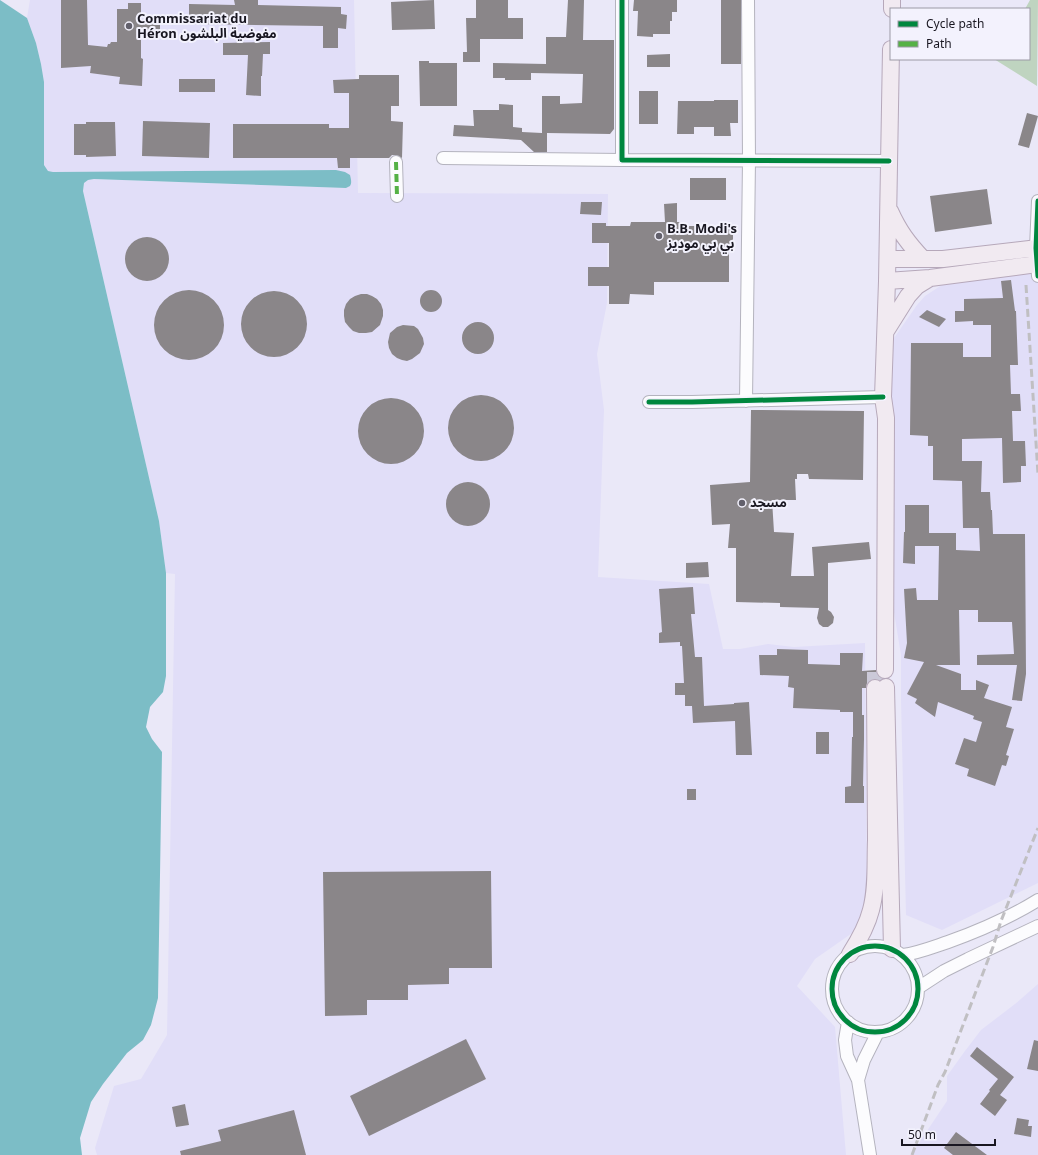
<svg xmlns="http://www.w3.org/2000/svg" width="1038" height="1155" font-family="Georgia,'Noto Sans Arabic',serif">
	<rect width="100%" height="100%" fill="#eae8f8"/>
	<path fill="#e1def8" d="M 30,0 L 354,0 L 358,193 L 608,194 L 607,303 L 597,354 L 604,410 L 598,577 L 709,584 L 723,649 L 740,649 L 768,644 L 794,647 L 865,643 L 867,896 L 858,929 L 815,959 L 797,986 L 835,1027 L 846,1155 L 97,1155 L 95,1148 L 114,1086 L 141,1079 L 167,1035 L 175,574 L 166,573 L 159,521 L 83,191 L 84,183 L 88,180 L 94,179 L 346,188 L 350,186 L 351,184 L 345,173 L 336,170 L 53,172 L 48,171 L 44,165 L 44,82 L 41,64 L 36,43 L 27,18 Z
		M 1038,268 L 1038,883 L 942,930 L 906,915 L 901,700 L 901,655 L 892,600 L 892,341 L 917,305 L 925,296 L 948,281 Z
		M 1038,984 L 1038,1155 L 911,1155 L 947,1101 L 947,1076 L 965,1051 L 981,1030 L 1015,1004 Z"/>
	<path fill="#bfd4c0" d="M 1030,0 L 1038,0 L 1037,86 L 994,59 L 1029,59 L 1029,9 L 1025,9 Z"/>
	<path fill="#7cbdc6" d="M 0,0 L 27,18 L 36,43 L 41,64 L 44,82 L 44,165 L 48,171 L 53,172 L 336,170 L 345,172 L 350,175 C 351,179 352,183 350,186 L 346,188 L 94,179 L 88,180 L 84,183 L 83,191 L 159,521 L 166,573 L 166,676 L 163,692 L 150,707 L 146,727 L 152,739 L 162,752 L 158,998 L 151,1025 L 143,1040 L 127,1053 L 103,1084 L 91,1102 L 80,1138 L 82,1155 L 0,1155 Z"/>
	<path fill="#8a8689" d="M 61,0 L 87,0 L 88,45 L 107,47 L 108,44 L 110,44 L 111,42 L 117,42 L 117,9 L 128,9 L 128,3 L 141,3 L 141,20 L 160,18 L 160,31 L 141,31 L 141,58 L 143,59 L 142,86 L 119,84 L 120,77 L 90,73 L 91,66 L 61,68 Z
		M 234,0 L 258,0 L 258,5 L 341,7 L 341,14 L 347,15 L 346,29 L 338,28 L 338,48 L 323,48 L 323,26 L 189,24 L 189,4 L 235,5 Z
		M 434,0 L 435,29 L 392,30 L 391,2 Z
		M 476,0 L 508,0 L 508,18 L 523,18 L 523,39 L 480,39 L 480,62 L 463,62 L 463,52 L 467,52 L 466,18 L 476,18 Z
		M 568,0 L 584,0 L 583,40 L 614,40 L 614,129 L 610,134 L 547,133 L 547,152 L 534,152 L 521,140 L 453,136 L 454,125 L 474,126 L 473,110 L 499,110 L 499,104 L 513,105 L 513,127 L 522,128 L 522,132 L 542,133 L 542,96 L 560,96 L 560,104 L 582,103 L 583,74 L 531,73 L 531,80 L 505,80 L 505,78 L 493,78 L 493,63 L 546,64 L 546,37 L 566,37 Z
		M 634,0 L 677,0 L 677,12 L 672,12 L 672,21 L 670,21 L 670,34 L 653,34 L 653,37 L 637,36 L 638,11 L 633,11 Z
		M 721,0 L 741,0 L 741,64 L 721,64 Z
		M 270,42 L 270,54 L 263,54 L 262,76 L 261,76 L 261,96 L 246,95 L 248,55 L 223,55 L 223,43 Z
		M 670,54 L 670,67 L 647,67 L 647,55 Z
		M 419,61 L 429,61 L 429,63 L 457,63 L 457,106 L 420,106 Z
		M 359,75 L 399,75 L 399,106 L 391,106 L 391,121 L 403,122 L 402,158 L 396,155 L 392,155 L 389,158 L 350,158 L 350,168 L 338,168 L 337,158 L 233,158 L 233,124 L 329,124 L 329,128 L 349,128 L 349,93 L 334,93 L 333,80 L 359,79 Z
		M 179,79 L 215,79 L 215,92 L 179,92 Z
		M 639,91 L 658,91 L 658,124 L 639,124 Z
		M 714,100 L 738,100 L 738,123 L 730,123 L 731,136 L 714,136 L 714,127 L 694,127 L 694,134 L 677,134 L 678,101 L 714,101 Z
		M 1027,113 L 1038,116 L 1029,148 L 1018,145 Z
		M 143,121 L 210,123 L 209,158 L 142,156 Z
		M 86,122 L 115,122 L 116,156 L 86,157 L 86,155 L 74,155 L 74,124 L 86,124 Z
		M 690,178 L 726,178 L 726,200 L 690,200 Z
		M 987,189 L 992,224 L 935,232 L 930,196 Z
		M 581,202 L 602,202 L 601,215 L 580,214 Z
		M 677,203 L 677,222 L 681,222 L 681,226 L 733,226 L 733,246 L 729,246 L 729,282 L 654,282 L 654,295 L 630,294 L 629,304 L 609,304 L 609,286 L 588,286 L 588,267 L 609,267 L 609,243 L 592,243 L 592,223 L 606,223 L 606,226 L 630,226 L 631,222 L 665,222 L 664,204 Z
		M125 259a22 22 0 1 1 44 0a22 22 0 1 1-44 0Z
		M 1011,280 L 1015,311 L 1016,311 L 1018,365 L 1010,365 L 1011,394 L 1020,394 L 1021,411 L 1012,411 L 1013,441 L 1025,441 L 1026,466 L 1021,466 L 1021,482 L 1003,483 L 1002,438 L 962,439 L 962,461 L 982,461 L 981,492 L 990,492 L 991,510 L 992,510 L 993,534 L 1025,534 L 1026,674 L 1022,701 L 1012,700 L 1017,665 L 977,665 L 977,655 L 1014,654 L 1012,622 L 978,622 L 978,610 L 959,610 L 960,665 L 936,665 L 961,674 L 961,690 L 976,690 L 976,680 L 989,685 L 984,698 L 1012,707 L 1006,727 L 1014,729 L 1006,755 L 1009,756 L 1006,766 L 1002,765 L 995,786 L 967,776 L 969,769 L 955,764 L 964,738 L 976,742 L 982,722 L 973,719 L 974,716 L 938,702 L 935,717 L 915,703 L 917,699 L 907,694 L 924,662 L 904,658 L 907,643 L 904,589 L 916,588 L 917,600 L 938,600 L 939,546 L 915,546 L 915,564 L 903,563 L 904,532 L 905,532 L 905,505 L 929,505 L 929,533 L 956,533 L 956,550 L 980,551 L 979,528 L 963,528 L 962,481 L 933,480 L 933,446 L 928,446 L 928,436 L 910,435 L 911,343 L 963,343 L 963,357 L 991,357 L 991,325 L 973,325 L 973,321 L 955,322 L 955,311 L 964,311 L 964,299 L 1003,298 L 1001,281 Z
		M420 301a11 11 0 1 1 22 0a11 11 0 1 1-22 0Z
		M154 325a35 35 0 1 1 70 0a35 35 0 1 1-70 0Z
		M241 324a33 33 0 1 1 66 0a33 33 0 1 1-66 0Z
		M 361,294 L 367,294 L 372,296 L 377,299 L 381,304 L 383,310 L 383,316 L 380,325 L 372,332 L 366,333 L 359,333 L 353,331 L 349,327 L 345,322 L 344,316 L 344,310 L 346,304 L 350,299 L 355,296 Z
		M 927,310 L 946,319 L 939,327 L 919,317 Z
		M462 338a16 16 0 1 1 32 0a16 16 0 1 1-32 0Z
		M 403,325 L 414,326 L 418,329 L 423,338 L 424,344 L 420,353 L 412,359 L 407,361 L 402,360 L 397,358 L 392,354 L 389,348 L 388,342 L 390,333 L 397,327 Z
		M448 428a33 33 0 1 1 66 0a33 33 0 1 1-66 0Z
		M358 431a33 33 0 1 1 66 0a33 33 0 1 1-66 0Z
		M 751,410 L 864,411 L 863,480 L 809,479 L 808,474 L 797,474 L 797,479 L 795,479 L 796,500 L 772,500 L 774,532 L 794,533 L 791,576 L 814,576 L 812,547 L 869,542 L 871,559 L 828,563 L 828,610 L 831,612 L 834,617 L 833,623 L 828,627 L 823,627 L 819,624 L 817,618 L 819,608 L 780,607 L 780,603 L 736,602 L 736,548 L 728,548 L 730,524 L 712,525 L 710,485 L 750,482 Z
		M446 504a22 22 0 1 1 44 0a22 22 0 1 1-44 0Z
		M 708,562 L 709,577 L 686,578 L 686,563 Z
		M 693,587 L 695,614 L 691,614 L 695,657 L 702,657 L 704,706 L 734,704 L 734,703 L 749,702 L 752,755 L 736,755 L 735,721 L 693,723 L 692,706 L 685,706 L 685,695 L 675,695 L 675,683 L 684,683 L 682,646 L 680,646 L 680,642 L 659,643 L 659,633 L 662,632 L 659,589 Z
		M 777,649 L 808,650 L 808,664 L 840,665 L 840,653 L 863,653 L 862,671 L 876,670 L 877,675 L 882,679 L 880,680 L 875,679 L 871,680 L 867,683 L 866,688 L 862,688 L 862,715 L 864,715 L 864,739 L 863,786 L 864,786 L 864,803 L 845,803 L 845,787 L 851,786 L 852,737 L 853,737 L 853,712 L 840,712 L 840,710 L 793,708 L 794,688 L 788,687 L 789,676 L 760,675 L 759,655 L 777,655 Z
		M 816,732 L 829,732 L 829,754 L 816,754 Z
		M 687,789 L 696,789 L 696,800 L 687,800 Z
		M 491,871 L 492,968 L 449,968 L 449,984 L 408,985 L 408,1000 L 367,1000 L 367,1015 L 325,1016 L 323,872 Z
		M 466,1039 L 486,1079 L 369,1136 L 350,1096 Z
		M 1034,1040 L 1038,1041 L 1038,1071 L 1027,1069 Z
		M 977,1047 L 1014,1077 L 1000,1095 L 1007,1100 L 995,1116 L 980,1104 L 990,1091 L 989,1090 L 998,1079 L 970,1056 Z
		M 185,1104 L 189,1125 L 176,1127 L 172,1107 Z
		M 294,1110 L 306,1155 L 181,1155 L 180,1151 L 221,1141 L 218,1130 Z
		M 1017,1118 L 1029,1120 L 1028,1126 L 1032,1126 L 1031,1137 L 1014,1134 Z
		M 956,1132 L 987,1155 L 953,1155 L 944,1148 Z"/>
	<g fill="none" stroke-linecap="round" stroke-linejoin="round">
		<path stroke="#cbc9d8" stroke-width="16" stroke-dasharray="16 8" stroke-linecap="butt" d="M 875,688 L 875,670"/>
		<g stroke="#b4b3be" stroke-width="14">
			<path id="minor" d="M 622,0 L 622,160 L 889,161
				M 443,158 L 622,160
				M 396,162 L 397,196
				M 1038,201 L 1036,248 L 1038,276
				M 746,401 L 749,160 L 748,0
				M 649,402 L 692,402 L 883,397
				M832 989a43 43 0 1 1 86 0a43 43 0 1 1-86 0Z
				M 903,955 C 918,953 933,947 948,942 C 979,931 1009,918 1038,900
				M 918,988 L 944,971 L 968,959 L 1038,926
				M 848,1022 L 845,1040 L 847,1056 L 858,1080 L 864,1060 L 878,1032
				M 858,1080 L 870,1155"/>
		</g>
		<g stroke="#b6a8ba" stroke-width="18">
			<path id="major" d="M 892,9 L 892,0
				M 890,211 C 899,231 908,243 923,259
				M 888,259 L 943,259 L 1038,248
				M 887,281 L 930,278 L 1038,264
				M 886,331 L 908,296 L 917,286 L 930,278
				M 885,670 L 886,418 L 883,397 L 887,281 L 891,49
				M 886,687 L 892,949
				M 850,954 C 859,940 867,926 871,910 C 877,888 875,864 876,840 C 876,790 875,739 875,688"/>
		</g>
		<use href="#minor" stroke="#fcfcfe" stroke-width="12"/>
		<use href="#major" stroke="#f1eaf1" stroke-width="16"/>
		<path stroke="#c0bfc2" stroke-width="3" stroke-dasharray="8 4" stroke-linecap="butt" d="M 1026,285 L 1038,474
			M 912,1155 L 938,1085 L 945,1072 L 993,947 L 1001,921 L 1038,828"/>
		<path stroke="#55b145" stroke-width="4" stroke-dasharray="8 4" stroke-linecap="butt" d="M 396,162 L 397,196"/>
		<g stroke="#f3f2fd" stroke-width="8">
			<path id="cycleway" d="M 622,0 L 622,160 L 889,161
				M 1038,201 L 1036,248 L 1038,276
				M 649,402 L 692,402 L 883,397
				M832 989a43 43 0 1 1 86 0a43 43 0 1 1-86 0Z"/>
		</g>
		<use href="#cycleway" stroke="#00873e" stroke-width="5"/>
	</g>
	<g fill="#62606c" stroke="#f3f2fd" stroke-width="1.5">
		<circle cx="129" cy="26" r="4"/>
		<circle cx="659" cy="236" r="4"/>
		<circle cx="742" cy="503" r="4"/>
	</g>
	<g text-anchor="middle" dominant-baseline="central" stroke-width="4" stroke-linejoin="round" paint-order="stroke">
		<g font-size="13" font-weight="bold" fill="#191721" stroke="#f3f2fd" text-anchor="start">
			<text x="137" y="19">Commissariat du<tspan x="137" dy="15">Héron مفوضية البلشون</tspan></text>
			<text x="667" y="229">B.B. Modi's<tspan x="667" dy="15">بي بي موديز</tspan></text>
			<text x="750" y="503">مسجد</text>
		</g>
	</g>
	<rect x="890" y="8" width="140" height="52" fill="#f3f2fd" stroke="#9c9aa5"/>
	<rect x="898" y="21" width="20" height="6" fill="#00873e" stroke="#9c9aa5"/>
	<text x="926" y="28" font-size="12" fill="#191721">Cycle path</text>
	<rect x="898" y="41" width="20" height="6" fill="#55b145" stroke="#9c9aa5"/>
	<text x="926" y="48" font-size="12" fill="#191721">Path</text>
	<path d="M902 1139v6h93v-6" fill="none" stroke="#191721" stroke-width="2"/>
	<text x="908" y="1139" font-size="12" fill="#191721" stroke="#f3f2fd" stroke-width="3" paint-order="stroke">50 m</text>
</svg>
